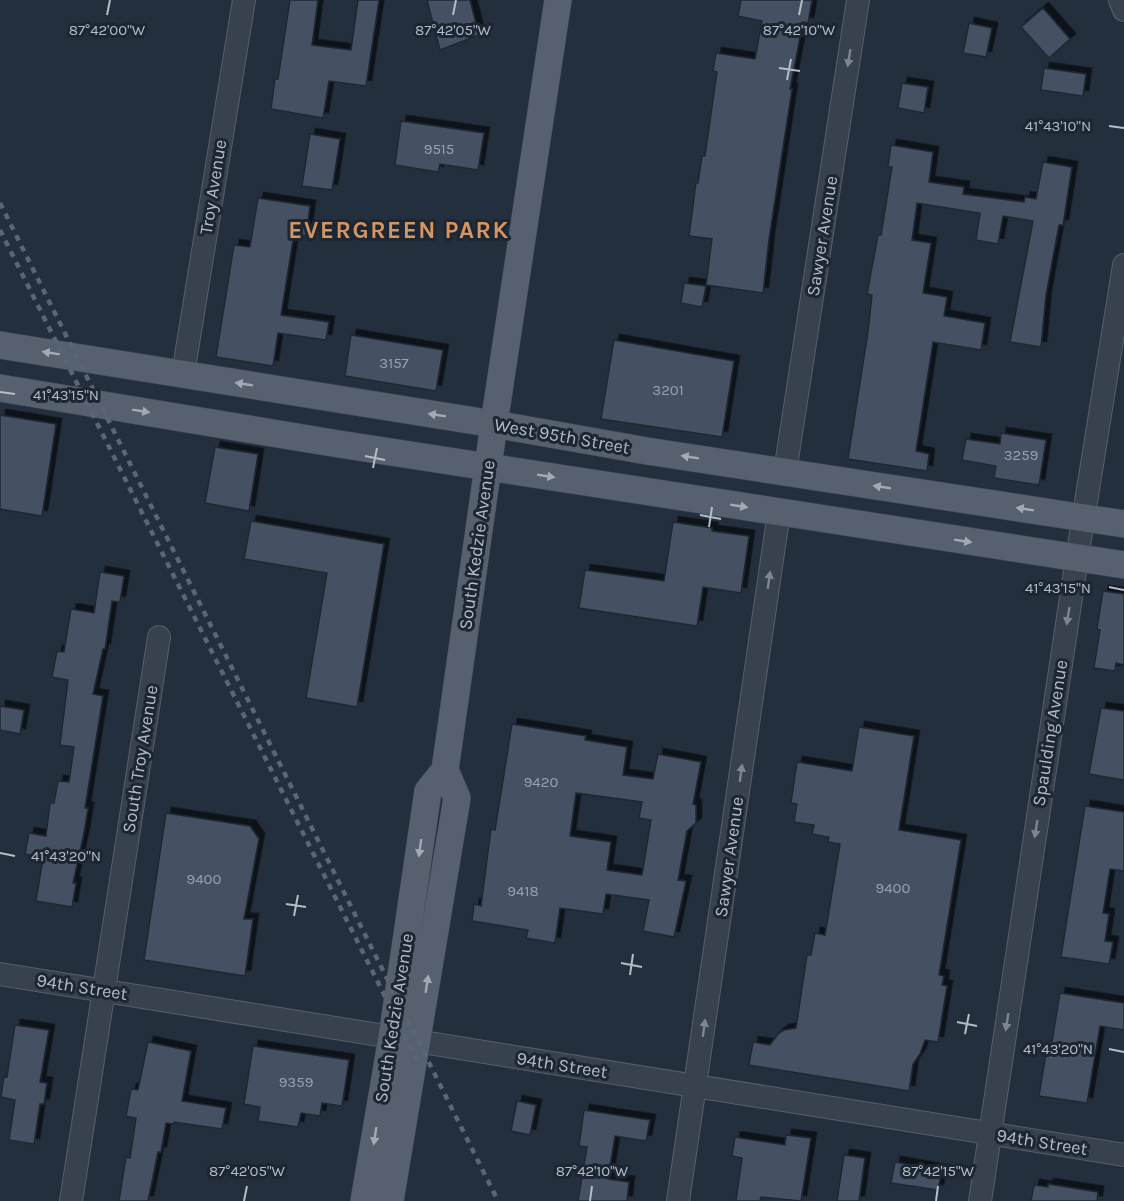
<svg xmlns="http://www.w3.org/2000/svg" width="1124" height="1201" font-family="Karla,sans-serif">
	<defs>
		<filter id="shadow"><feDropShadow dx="5.5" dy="-5.5" stdDeviation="0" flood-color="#0009"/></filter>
	</defs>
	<rect width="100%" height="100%" fill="#242f3e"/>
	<path fill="#455162" stroke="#1f2835" stroke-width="1.5" fill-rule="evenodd" filter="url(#shadow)" d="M 290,0 L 318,0 L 312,45 L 351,50 L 358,0 L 379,0 L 366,86 L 329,81 L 323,118 L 271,109 L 275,79 L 278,79 Z
		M 427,0 L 470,0 L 479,35 L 440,50 Z
		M 741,0 L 812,0 L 808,23 L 803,22 L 790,89 L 792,89 L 769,239 L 763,293 L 706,285 L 712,239 L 689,236 L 696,183 L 698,183 L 702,156 L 705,156 L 717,72 L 713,71 L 716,53 L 755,59 L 762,21 L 738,16 Z
		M 1043,8 L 1070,39 L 1049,58 L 1021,27 Z
		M 969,23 L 992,28 L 986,57 L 963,53 Z
		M 1044,68 L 1086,74 L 1083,96 L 1041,90 Z
		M 902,83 L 928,87 L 924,113 L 898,108 Z
		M 401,121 L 484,133 L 478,170 L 440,164 L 438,172 L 395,165 Z
		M 310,134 L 340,139 L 332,190 L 302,186 Z
		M 891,145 L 933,152 L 929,182 L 964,187 L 963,194 L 1024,202 L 1025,197 L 1036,199 L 1043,162 L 1072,167 L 1063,225 L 1059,225 L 1046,295 L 1041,347 L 1010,342 L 1033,221 L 1003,216 L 998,244 L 976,240 L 980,213 L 917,203 L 912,240 L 931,243 L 923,293 L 947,297 L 944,316 L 985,323 L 981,350 L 933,342 L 916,451 L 929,454 L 927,471 L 848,459 L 868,332 L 872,295 L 867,294 L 878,235 L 881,235 L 892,167 L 888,167 Z
		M 258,198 L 310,206 L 306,236 L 294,234 L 281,315 L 329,322 L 326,340 L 278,333 L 273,366 L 216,357 L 234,245 L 250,247 Z
		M 684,283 L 706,286 L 702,307 L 681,303 Z
		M 351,335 L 443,350 L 436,391 L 345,376 Z
		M 614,340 L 734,361 L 722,437 L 601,419 Z
		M 0,415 L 56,424 L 42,516 L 0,509 Z
		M 1001,433 L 1046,440 L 1039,485 L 994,478 L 996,466 L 962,460 L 966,439 L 1000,444 Z
		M 215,447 L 258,454 L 249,511 L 205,503 Z
		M 251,521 L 384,544 L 357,707 L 306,698 L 327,573 L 244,559 Z
		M 673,522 L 712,528 L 712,531 L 749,536 L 741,593 L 703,587 L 697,626 L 579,608 L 585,570 L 664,581 Z
		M 100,572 L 124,576 L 120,602 L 112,601 L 105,649 L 103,649 L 93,694 L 103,696 L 85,808 L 88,808 L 84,833 L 73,883 L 76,883 L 72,907 L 36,901 L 43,858 L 25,854 L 29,833 L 46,836 L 50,803 L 54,803 L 58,781 L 69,782 L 74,747 L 60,745 L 68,680 L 52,677 L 57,651 L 64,652 L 71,609 L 94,613 Z
		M 1103,591 L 1124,594 L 1124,665 L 1116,663 L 1115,671 L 1094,668 L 1100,630 L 1097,629 Z
		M 0,706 L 24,710 L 20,734 L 0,730 Z
		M 1101,708 L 1124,711 L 1124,780 L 1089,774 Z
		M 512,724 L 586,736 L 585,740 L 627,747 L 623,775 L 653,779 L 658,754 L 701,762 L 693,804 L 696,805 L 696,823 L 687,831 L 678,880 L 686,881 L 674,937 L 643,931 L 649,900 L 606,894 L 603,914 L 560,908 L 555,943 L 526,938 L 528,930 L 472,921 L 474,904 L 481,906 L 491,829 L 495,830 ZM 576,793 L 642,802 L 639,818 L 651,820 L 642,875 L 607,870 L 611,842 L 570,836 Z
		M 859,727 L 914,736 L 899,830 L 961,840 L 939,975 L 944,976 L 942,985 L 947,986 L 938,1042 L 925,1040 L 920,1054 L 913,1064 L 909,1091 L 749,1065 L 753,1042 L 770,1045 L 778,1034 L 784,1030 L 796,1028 L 807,955 L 811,955 L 815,933 L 825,935 L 840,844 L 828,842 L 829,837 L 812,834 L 814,825 L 794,822 L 797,804 L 791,803 L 797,762 L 852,771 Z
		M 1085,806 L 1124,812 L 1124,871 L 1110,869 L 1103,913 L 1109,914 L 1105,941 L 1113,942 L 1109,964 L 1061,957 Z
		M 166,813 L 250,826 L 259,839 L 244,919 L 253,919 L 245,976 L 144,960 Z
		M 1060,993 L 1124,1003 L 1124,1030 L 1100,1026 L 1087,1103 L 1039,1096 L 1048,1041 L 1052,1042 Z
		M 15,1025 L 49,1030 L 40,1082 L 47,1083 L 44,1104 L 40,1104 L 34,1144 L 9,1140 L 15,1100 L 1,1097 L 4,1076 L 7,1077 Z
		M 148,1042 L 191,1051 L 182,1101 L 226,1108 L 222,1129 L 174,1122 L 174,1124 L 166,1123 L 161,1152 L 158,1152 L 148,1201 L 119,1201 L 126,1157 L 130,1158 L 136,1118 L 126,1116 L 131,1089 L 138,1090 Z
		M 253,1046 L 349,1060 L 342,1106 L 322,1103 L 320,1116 L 301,1113 L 298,1127 L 258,1121 L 260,1107 L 244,1104 Z
		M 517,1101 L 536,1105 L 530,1135 L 511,1131 Z
		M 584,1110 L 650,1120 L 646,1141 L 615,1136 L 608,1179 L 629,1182 L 627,1201 L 578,1201 L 587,1147 L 579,1146 Z
		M 786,1135 L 811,1138 L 801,1201 L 761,1197 L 760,1201 L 736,1201 L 742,1158 L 732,1156 L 735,1137 L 785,1145 Z
		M 844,1155 L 865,1158 L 859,1201 L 837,1201 Z
		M 895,1162 L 942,1170 L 938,1190 L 891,1183 Z
		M 1048,1184 L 1098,1192 L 1097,1201 L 1031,1201 L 1034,1185 L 1048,1187 Z"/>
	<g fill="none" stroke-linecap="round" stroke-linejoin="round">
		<g stroke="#565f6c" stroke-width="24">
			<path id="minor" d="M 1120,0 L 1124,10
				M 183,374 L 244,0
				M 785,472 L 858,0
				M 0,974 L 1124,1155
				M 71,1201 L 159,637
				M 678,1201 L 779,512
				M 980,1201 L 1077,558 L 1124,265"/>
		</g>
		<g stroke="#414a57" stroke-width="28">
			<path id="major" d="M 0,345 L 494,424 L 647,451 L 1124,524
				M 0,388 L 339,444 L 1124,565
				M 364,1201 L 392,1037 L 428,791 L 445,770
				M 390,1201 L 457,798 L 445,770 L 494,424 L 558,0"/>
		</g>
		<use href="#minor" stroke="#38414e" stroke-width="22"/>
		<use href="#major" stroke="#56606e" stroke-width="27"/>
		<path stroke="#5a6575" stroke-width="4.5" stroke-dasharray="6 6" stroke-linecap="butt" d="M 0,203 L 498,1201
			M 0,230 L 420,1066"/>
	</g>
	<defs><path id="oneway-solid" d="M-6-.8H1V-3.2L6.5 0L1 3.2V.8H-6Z" transform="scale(1.5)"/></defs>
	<g fill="#7c8592">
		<use href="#oneway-solid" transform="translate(849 58) rotate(99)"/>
		<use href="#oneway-solid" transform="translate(769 580) rotate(-82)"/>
		<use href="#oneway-solid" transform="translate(1068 616) rotate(99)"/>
		<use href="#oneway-solid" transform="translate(741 773) rotate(-82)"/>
		<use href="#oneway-solid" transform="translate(1036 829) rotate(99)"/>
		<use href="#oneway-solid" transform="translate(1007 1022) rotate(99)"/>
		<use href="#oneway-solid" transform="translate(704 1028) rotate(-82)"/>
	</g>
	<g fill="#a1aab7">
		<use href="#oneway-solid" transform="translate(51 353) rotate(-171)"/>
		<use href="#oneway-solid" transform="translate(244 384) rotate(-171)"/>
		<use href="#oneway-solid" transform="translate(141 411) rotate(9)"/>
		<use href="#oneway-solid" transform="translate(437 415) rotate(-171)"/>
		<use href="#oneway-solid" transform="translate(690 457) rotate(-171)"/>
		<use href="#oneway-solid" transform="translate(546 476) rotate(9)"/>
		<use href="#oneway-solid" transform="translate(882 487) rotate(-171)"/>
		<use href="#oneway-solid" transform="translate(739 506) rotate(9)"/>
		<use href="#oneway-solid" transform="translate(1025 509) rotate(-171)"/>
		<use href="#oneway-solid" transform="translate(963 541) rotate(9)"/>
		<use href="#oneway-solid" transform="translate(420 848) rotate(98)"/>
		<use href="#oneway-solid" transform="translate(427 984) rotate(-81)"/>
		<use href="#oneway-solid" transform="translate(375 1136) rotate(99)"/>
	</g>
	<path fill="none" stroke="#b4bcc9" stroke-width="2" d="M 107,15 L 110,0M 453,15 L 456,0M 799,15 L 802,0M 779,68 L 800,71M 787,80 L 791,59M 1109,126 L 1124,128M 0,392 L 15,394M 365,456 L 385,460M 373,468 L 377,448M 700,515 L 721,519M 709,527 L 712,507M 1109,587 L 1124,590M 0,853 L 15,856M 286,904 L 306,907M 294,916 L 298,895M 621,963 L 642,967M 630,975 L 633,954M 957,1022 L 977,1026M 965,1034 L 969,1014M 1109,1049 L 1124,1052M 244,1201 L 247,1186M 590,1201 L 592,1186M 936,1201 L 938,1186"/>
	<g text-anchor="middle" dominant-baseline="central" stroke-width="6" stroke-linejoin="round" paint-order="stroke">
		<g font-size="15" fill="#98a1af">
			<text x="439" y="149">9515</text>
			<text x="394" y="363">3157</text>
			<text x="668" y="390">3201</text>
			<text x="1021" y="455">3259</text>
			<text x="541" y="782">9420</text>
			<text x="204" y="879">9400</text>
			<text x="893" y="888">9400</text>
			<text x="523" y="891">9418</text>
			<text x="296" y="1082">9359</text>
		</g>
		<g font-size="18" fill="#b4bcc9" stroke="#1d2633">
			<text transform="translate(213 187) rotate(-81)">Troy Avenue</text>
			<text transform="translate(822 236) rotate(-81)">Sawyer Avenue</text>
			<text transform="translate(562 436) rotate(10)">West 95th Street</text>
			<text transform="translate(477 545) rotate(-82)">South Kedzie Avenue</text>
			<text transform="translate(1050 733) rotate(-81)">Spaulding Avenue</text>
			<text transform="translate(140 759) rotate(-81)">South Troy Avenue</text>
			<text transform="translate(729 857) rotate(-82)">Sawyer Avenue</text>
			<text transform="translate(82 987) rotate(9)">94th Street</text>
			<text transform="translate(394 1018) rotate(-81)">South Kedzie Avenue</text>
			<text transform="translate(562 1065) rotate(9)">94th Street</text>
			<text transform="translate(1042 1142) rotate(9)">94th Street</text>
		</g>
		<g font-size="24" font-weight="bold" letter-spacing="1.5" fill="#d59563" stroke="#1d2633">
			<text x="399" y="230">EVERGREEN PARK</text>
		</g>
	</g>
	<g font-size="15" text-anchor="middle" fill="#b4bcc9" stroke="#1d2633" stroke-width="6" stroke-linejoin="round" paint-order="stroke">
		<text x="107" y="35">87°42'00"W</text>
		<text x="453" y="35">87°42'05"W</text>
		<text x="799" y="35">87°42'10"W</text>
		<text x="1058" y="131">41°43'10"N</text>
		<text x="66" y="400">41°43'15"N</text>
		<text x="1058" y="593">41°43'15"N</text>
		<text x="66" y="861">41°43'20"N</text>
		<text x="1058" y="1054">41°43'20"N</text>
		<text x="247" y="1176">87°42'05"W</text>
		<text x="592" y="1176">87°42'10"W</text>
		<text x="938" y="1176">87°42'15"W</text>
	</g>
</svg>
